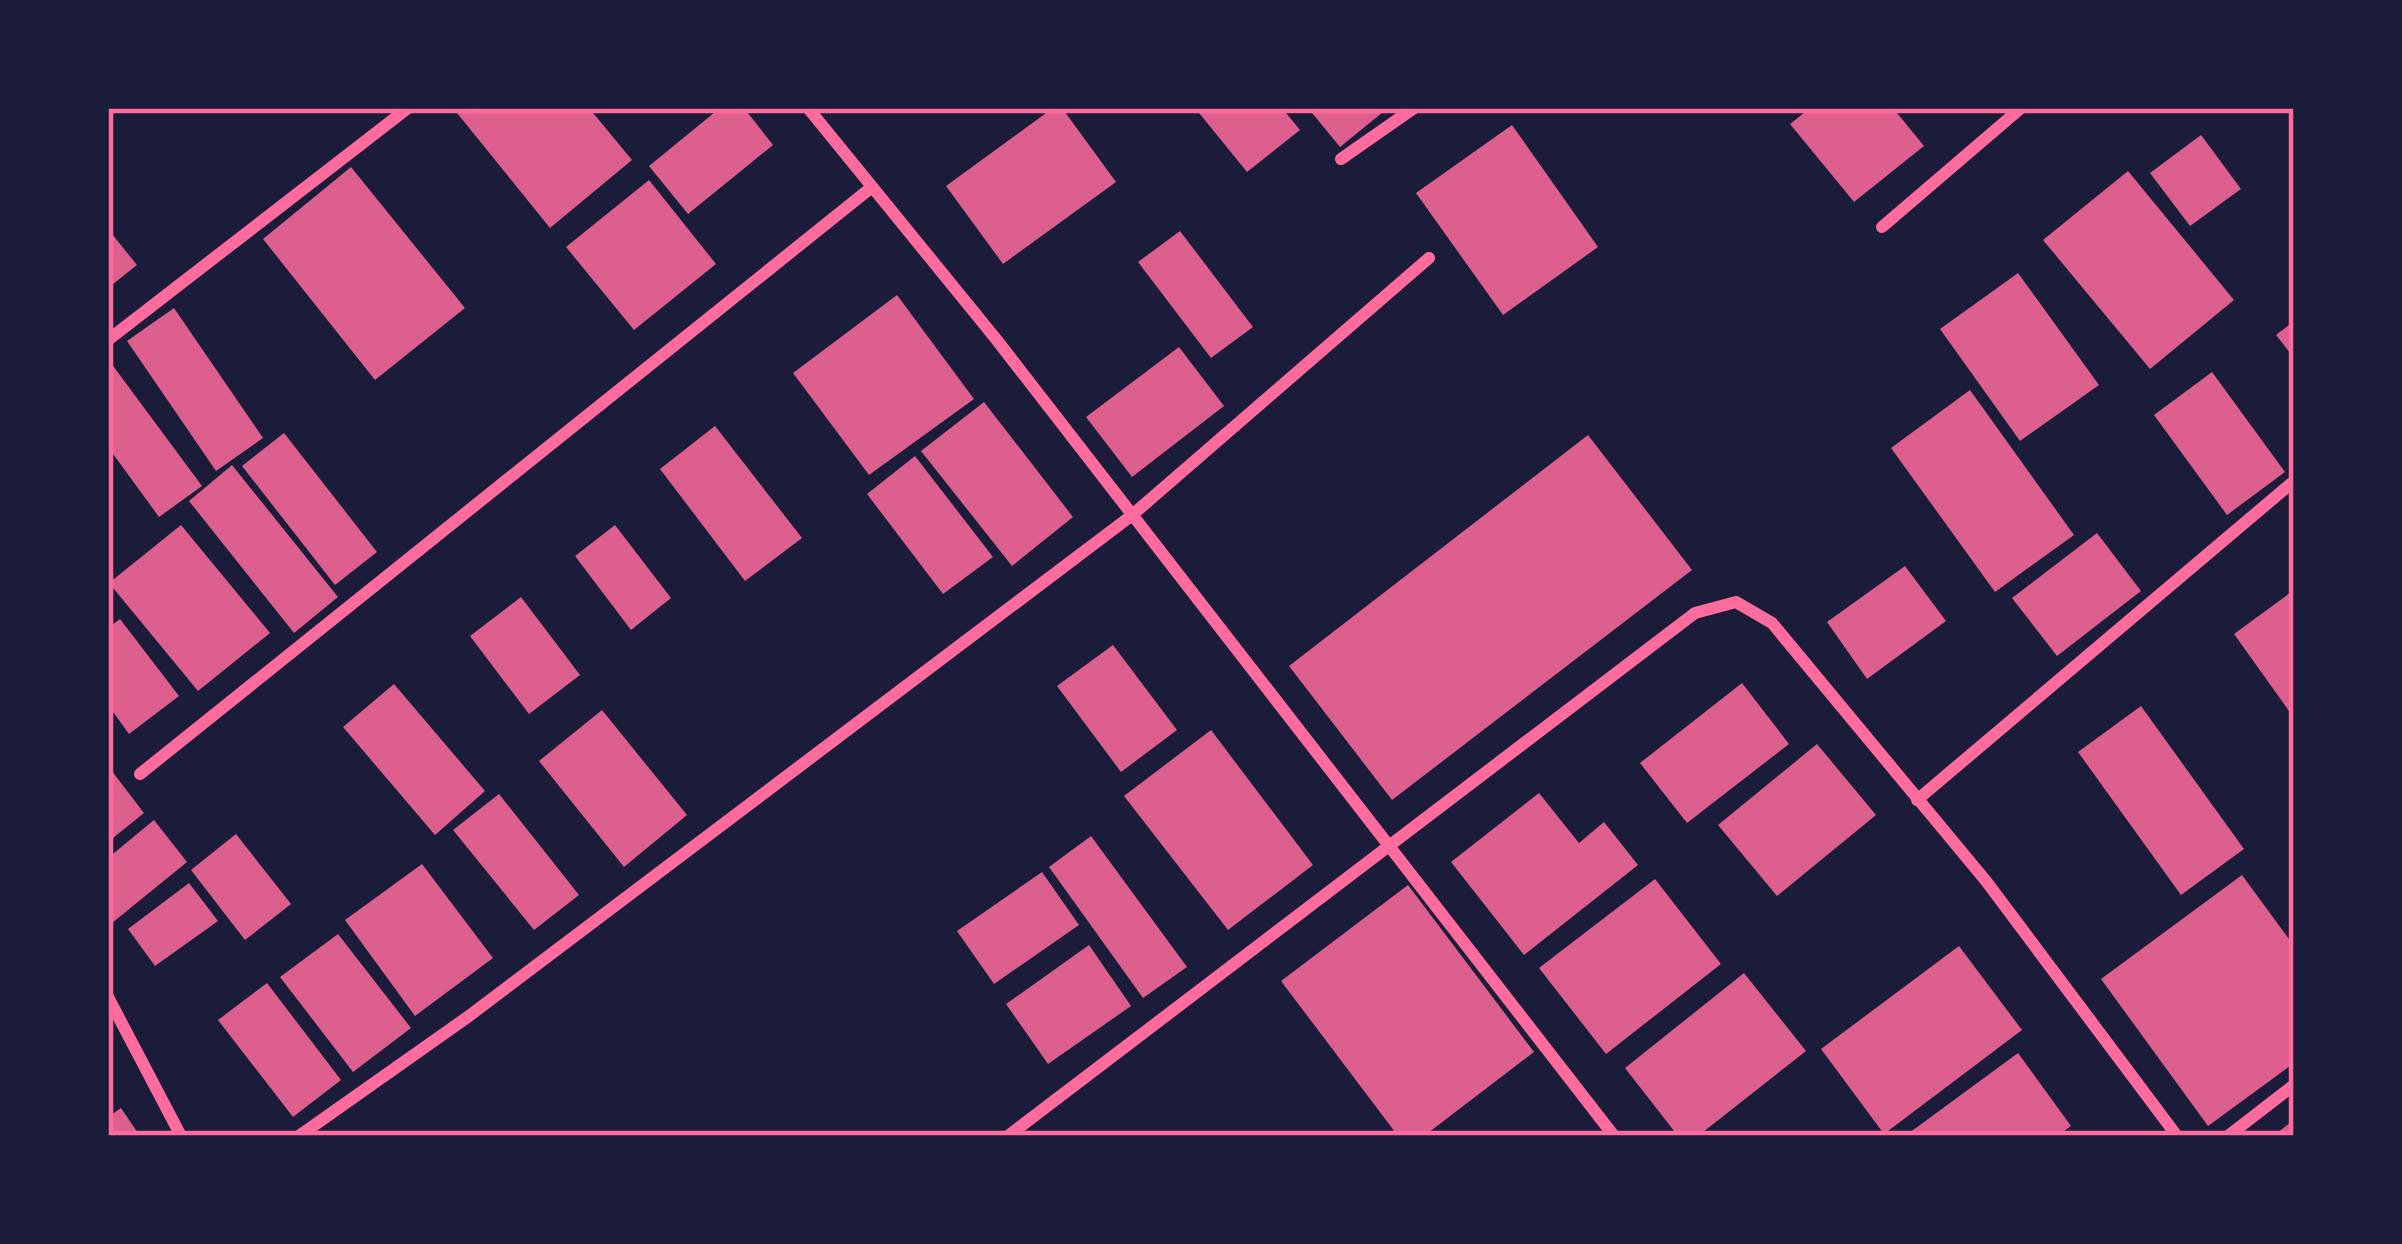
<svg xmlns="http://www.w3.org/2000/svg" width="2402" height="1244" font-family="'PT Sans',sans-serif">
	<rect width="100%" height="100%" fill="#1b1b3a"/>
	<path fill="#dd5f8e" d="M 453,108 L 589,108 L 632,160 L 550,228 Z
		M 720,108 L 744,108 L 773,145 L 688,214 L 649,166 Z
		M 1053,108 L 1062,108 L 1116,182 L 1003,264 L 946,186 Z
		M 1195,108 L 1282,108 L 1300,130 L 1247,172 Z
		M 1308,108 L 1388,108 L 1340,147 Z
		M 1810,108 L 1893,108 L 1924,146 L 1854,202 L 1790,124 Z
		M 1512,125 L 1598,247 L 1503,315 L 1416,193 Z
		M 2201,135 L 2241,189 L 2190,226 L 2150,173 Z
		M 351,167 L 465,308 L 375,380 L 263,239 Z
		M 2128,171 L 2234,300 L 2150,369 L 2043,240 Z
		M 649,180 L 716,264 L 634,330 L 566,247 Z
		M 108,229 L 137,265 L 108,288 Z
		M 1180,231 L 1253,327 L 1211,358 L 1138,262 Z
		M 2018,273 L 2099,385 L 2020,441 L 1940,329 Z
		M 897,295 L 974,399 L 869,475 L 793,373 Z
		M 174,308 L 263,438 L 216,471 L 127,341 Z
		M 2294,321 L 2294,358 L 2276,335 Z
		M 1179,347 L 1224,406 L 1132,477 L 1086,417 Z
		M 108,359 L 202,486 L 159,517 L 108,447 Z
		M 2212,372 L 2285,472 L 2227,515 L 2154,415 Z
		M 1970,390 L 2074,535 L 1995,592 L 1891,448 Z
		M 984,402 L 1073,517 L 1012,566 L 921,451 Z
		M 715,426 L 802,538 L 745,581 L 660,469 Z
		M 284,433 L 377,552 L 335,585 L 242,466 Z
		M 1588,435 L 1692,570 L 1392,800 L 1289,666 Z
		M 915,456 L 993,557 L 943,594 L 867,494 Z
		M 232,465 L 338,597 L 294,633 L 189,501 Z
		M 181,525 L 270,633 L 198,691 L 109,583 Z
		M 615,525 L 671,598 L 631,630 L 575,556 Z
		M 2097,533 L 2141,591 L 2057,656 L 2012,598 Z
		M 1905,566 L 1946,621 L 1867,679 L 1827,622 Z
		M 2294,590 L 2294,718 L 2234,634 Z
		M 521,597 L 580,675 L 529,714 L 470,636 Z
		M 120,619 L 179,696 L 129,734 L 108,705 L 108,628 Z
		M 1113,645 L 1177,730 L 1121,772 L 1057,686 Z
		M 1742,683 L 1789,744 L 1687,823 L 1640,763 Z
		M 394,684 L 485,791 L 435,835 L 343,727 Z
		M 2141,706 L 2244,849 L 2181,895 L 2078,752 Z
		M 602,710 L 687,815 L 624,867 L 539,761 Z
		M 1211,730 L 1313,865 L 1228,930 L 1124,796 Z
		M 1817,744 L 1876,815 L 1777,896 L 1718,825 Z
		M 108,766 L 144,813 L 108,842 Z
		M 1539,793 L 1579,843 L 1604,822 L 1638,865 L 1524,955 L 1451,862 Z
		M 499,794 L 579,895 L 534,930 L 453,830 Z
		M 154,820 L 187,862 L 112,923 L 108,917 L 108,858 Z
		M 236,834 L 291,904 L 245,940 L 191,870 Z
		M 1091,836 L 1187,967 L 1143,998 L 1049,867 Z
		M 422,864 L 493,958 L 415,1016 L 345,920 Z
		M 1042,872 L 1079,925 L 994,984 L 957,931 Z
		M 2242,875 L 2294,946 L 2294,1063 L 2208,1126 L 2101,979 Z
		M 1655,879 L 1721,964 L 1606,1054 L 1539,968 Z
		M 189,883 L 218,921 L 155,966 L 128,929 Z
		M 1408,885 L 1534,1052 L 1424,1136 L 1398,1136 L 1281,981 Z
		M 338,934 L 411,1028 L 353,1072 L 280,977 Z
		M 1089,945 L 1131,1006 L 1048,1064 L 1006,1004 Z
		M 1959,946 L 2022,1030 L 1884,1134 L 1821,1049 Z
		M 1744,973 L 1806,1051 L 1698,1136 L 1678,1136 L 1625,1068 Z
		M 267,983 L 341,1080 L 293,1117 L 218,1020 Z
		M 2018,1053 L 2071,1126 L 2057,1136 L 1905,1136 Z
		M 121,1108 L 140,1136 L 108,1136 L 108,1117 Z
		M 2294,1120 L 2294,1136 L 2273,1136 Z"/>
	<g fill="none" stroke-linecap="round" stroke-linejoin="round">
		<path stroke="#ff6b9d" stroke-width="12" d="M 808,108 L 996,339 L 1614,1136
			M 1341,159 L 1414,108
			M 1882,227 L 2021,108
			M 108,340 L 408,108
			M 140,774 L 872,187
			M 1917,800 L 2294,481
			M 108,997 L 181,1136
			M 299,1136 L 469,1016 L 1131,516 L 1429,258
			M 1008,1136 L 1695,613 L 1736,602 L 1772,623 L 1986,881 L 2177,1136
			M 2228,1136 L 2294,1085"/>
	</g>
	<rect width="2402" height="1244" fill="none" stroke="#1b1b3a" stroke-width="222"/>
	<rect x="111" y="111" width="2180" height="1022" fill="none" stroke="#ff6b9d" stroke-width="4.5"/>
</svg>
